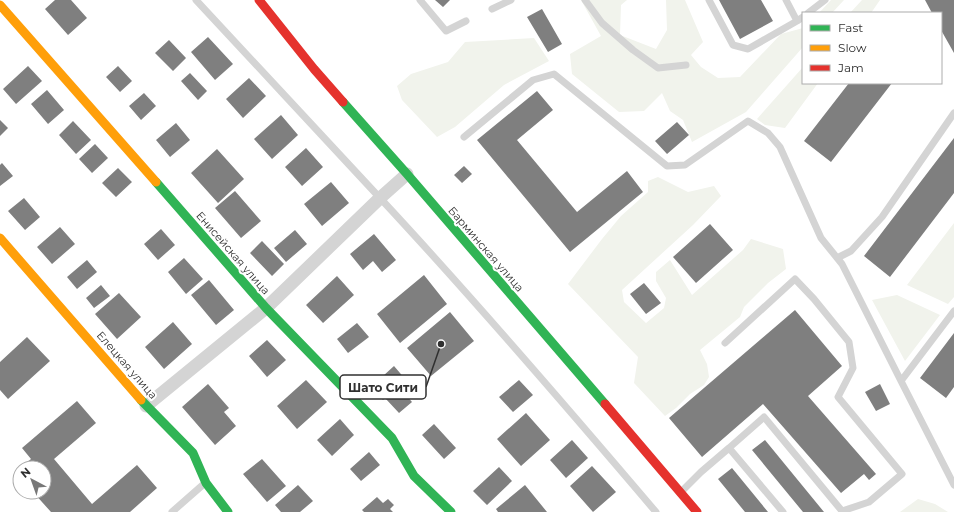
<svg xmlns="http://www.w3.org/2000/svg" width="954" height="512" font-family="Montserrat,sans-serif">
	<rect width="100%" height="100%" fill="#fff"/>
	<path fill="#f1f3ec" d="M 581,0 L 627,0 L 621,5 L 620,35 L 656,49 L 667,30 L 666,0 L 685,0 L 703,42 L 691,55 L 701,67 L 718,78 L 740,77 L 781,34 L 803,28 L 803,47 L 746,112 L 692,142 L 683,120 L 670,111 L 662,93 L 644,111 L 619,112 L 572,74 L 570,54 L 601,36 Z
		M 831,0 L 844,0 L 832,13 L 819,13 Z
		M 862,0 L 880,0 L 871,13 L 850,13 Z
		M 534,38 L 549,61 L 504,85 L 455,127 L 437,137 L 402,100 L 397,86 L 411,74 L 448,62 L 465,42 Z
		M 803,67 L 803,83 L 818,83 L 785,128 L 765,125 L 757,119 Z
		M 658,177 L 688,192 L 714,186 L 721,196 L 693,225 L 622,290 L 624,302 L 646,323 L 664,308 L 666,298 L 656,281 L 656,272 L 670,260 L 692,295 L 743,250 L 751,239 L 783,249 L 786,269 L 768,283 L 744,307 L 740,317 L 700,350 L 707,364 L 709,377 L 704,385 L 690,394 L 676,408 L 665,416 L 634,383 L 638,357 L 568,284 L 602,239 L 621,216 L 648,192 L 648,181 Z
		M 954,223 L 954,297 L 948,304 L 907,285 Z
		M 897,295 L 940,315 L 905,361 L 872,300 Z
		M 918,499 L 935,504 L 948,512 L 900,512 Z"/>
	<path fill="#7f7f7f" d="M 55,0 L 71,0 L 87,18 L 68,35 L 45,9 Z
		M 435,0 L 450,0 L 443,7 Z
		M 719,0 L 761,0 L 773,21 L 740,39 Z
		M 925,0 L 954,0 L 954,53 L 941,30 L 941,13 L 932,13 Z
		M 542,9 L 562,44 L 548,52 L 527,17 Z
		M 208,37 L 233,64 L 215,80 L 191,52 Z
		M 169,40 L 186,58 L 173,71 L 155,53 Z
		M 28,66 L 42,81 L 16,104 L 3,89 Z
		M 118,66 L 132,81 L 120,92 L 106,77 Z
		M 190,73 L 207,91 L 198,100 L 181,81 Z
		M 249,78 L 266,96 L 243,118 L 226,99 Z
		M 849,83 L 892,83 L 831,162 L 804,141 Z
		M 47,90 L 64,110 L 48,124 L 31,104 Z
		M 537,91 L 553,110 L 517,140 L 577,212 L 627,171 L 643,192 L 570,252 L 477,140 Z
		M 144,93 L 156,106 L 141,120 L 129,106 Z
		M 281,115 L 298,135 L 272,159 L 254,139 Z
		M 0,120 L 8,128 L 0,136 Z
		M 73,121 L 91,140 L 76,154 L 59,135 Z
		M 677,122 L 689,135 L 667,154 L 655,141 Z
		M 176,123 L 190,140 L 170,157 L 156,140 Z
		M 954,138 L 954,193 L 890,277 L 864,256 Z
		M 95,144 L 108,158 L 92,173 L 79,159 Z
		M 306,148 L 323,167 L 302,186 L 285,167 Z
		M 217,149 L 244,179 L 218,203 L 191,173 Z
		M 2,163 L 13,176 L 0,186 L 0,165 Z
		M 464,166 L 472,174 L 462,183 L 454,175 Z
		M 118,168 L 132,182 L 116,197 L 102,183 Z
		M 331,182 L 349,203 L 322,226 L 304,204 Z
		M 235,191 L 261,221 L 241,238 L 215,208 Z
		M 24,198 L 40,217 L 25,230 L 8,211 Z
		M 710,224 L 733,250 L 696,283 L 673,257 Z
		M 60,227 L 75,244 L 52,264 L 37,247 Z
		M 161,229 L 175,245 L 158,260 L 144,244 Z
		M 295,230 L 307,244 L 286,262 L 274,248 Z
		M 374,234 L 396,260 L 382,272 L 373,261 L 363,270 L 350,254 Z
		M 262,241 L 284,264 L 272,276 L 250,253 Z
		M 184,258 L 203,279 L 186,294 L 168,272 Z
		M 87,260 L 97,272 L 77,289 L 67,277 Z
		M 424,275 L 447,304 L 400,343 L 377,314 Z
		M 337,276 L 354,295 L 323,323 L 306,305 Z
		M 209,280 L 234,310 L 216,325 L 191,295 Z
		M 644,283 L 661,303 L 646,314 L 630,294 Z
		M 101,285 L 110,296 L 94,308 L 86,298 Z
		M 119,293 L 141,317 L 117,339 L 95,314 Z
		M 795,310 L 842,366 L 808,396 L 876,474 L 869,480 L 864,474 L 841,493 L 763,404 L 702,457 L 669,418 Z
		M 450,312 L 474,341 L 431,376 L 407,348 Z
		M 173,322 L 192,344 L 164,369 L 145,347 Z
		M 357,323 L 369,337 L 348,353 L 337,339 Z
		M 954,333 L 954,387 L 946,398 L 920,378 Z
		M 27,337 L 50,361 L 8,399 L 0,390 L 0,362 Z
		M 267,340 L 286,360 L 267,377 L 249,356 Z
		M 394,366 L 406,380 L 399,387 L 412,402 L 399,413 L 385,398 L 383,400 L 371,387 Z
		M 306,380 L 327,402 L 297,429 L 277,406 Z
		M 519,380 L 533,395 L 513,412 L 499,397 Z
		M 208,384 L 229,408 L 224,412 L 236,426 L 215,445 L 182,407 Z
		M 880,384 L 890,404 L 876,411 L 865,392 Z
		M 77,401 L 96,423 L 54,459 L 92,504 L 137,465 L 157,488 L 130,512 L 51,512 L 33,492 L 44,492 L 44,468 L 20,468 L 31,459 L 22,448 Z
		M 526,413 L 550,440 L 521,466 L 497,439 Z
		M 340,419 L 354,435 L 332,456 L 317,440 Z
		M 434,424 L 456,448 L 444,459 L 422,435 Z
		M 572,440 L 588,458 L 566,478 L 550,460 Z
		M 765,440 L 824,512 L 803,512 L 752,450 Z
		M 369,452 L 380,465 L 361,481 L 350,469 Z
		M 262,459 L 286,486 L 267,502 L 243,474 Z
		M 592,466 L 616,492 L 593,512 L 570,486 Z
		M 499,467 L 512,481 L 487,505 L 473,491 Z
		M 732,468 L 768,512 L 745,512 L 718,479 Z
		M 298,485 L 313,501 L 300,512 L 281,512 L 275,505 Z
		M 525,485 L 547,512 L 498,512 L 496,509 Z
		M 377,497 L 383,503 L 388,499 L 394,505 L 390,509 L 393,512 L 364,512 L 362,510 Z"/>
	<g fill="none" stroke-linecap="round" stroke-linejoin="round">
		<path stroke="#d4d4d4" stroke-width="7" d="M 196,0 C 257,66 319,132 380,198 C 475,300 566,406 656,512
			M 420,0 L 446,31 L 466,21
			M 585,0 L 602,23 L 633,50 L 658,68 L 686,65
			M 709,0 L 733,45 L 748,49 L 797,21
			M 786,0 L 797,21 L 803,17
			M 492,9 L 511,0
			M 808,13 L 825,0
			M 464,137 L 533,80 L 554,74 L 667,166 L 685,165 L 748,121 L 768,133 L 780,147 L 821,238 L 842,264 L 901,381
			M 837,258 L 851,251 L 882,217 L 954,113
			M 954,311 L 901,381 L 954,485
			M 725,343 L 795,279 L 814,299 L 849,342 L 853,368 L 838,397 L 902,474 L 869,502 L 842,511 L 764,417 L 729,448
			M 680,493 L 701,472 L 729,448 L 783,512
			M 172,512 L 205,483"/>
		<path stroke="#d4d4d4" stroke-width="13" d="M 146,406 L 266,308 L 380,198 L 407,174"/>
		<path stroke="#30b455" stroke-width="9" d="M 343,102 L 407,174 L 605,404
			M 156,182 L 266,308 L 392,438 L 414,476 L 451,512
			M 141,400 L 193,453 L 206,483 L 228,512"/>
		<path stroke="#ff9f0a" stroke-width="9" d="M 0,5 L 156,182
			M 0,238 L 141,400"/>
		<path stroke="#e5322d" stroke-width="9" d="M 259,0 L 314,69 L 343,102
			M 605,404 L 697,512"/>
	</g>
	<g text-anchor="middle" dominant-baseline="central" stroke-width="4" stroke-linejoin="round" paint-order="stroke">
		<g font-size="11" fill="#303030" stroke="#fff">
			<text transform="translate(486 249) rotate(49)">Барминская улица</text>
			<text transform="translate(233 253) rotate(49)">Енисейская улица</text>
			<text transform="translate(127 365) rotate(49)">Елецкая улица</text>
		</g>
	</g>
	<path fill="none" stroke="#303030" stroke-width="1.5" d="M441 344L426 387"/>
	<circle fill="#303030" stroke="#fff" stroke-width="1.5" cx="441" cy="344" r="4"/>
	<rect fill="#fff" stroke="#303030" stroke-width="1.5" x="340" y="375" width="86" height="24" rx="4"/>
	<g font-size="12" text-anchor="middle" font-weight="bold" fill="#303030">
		<text x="383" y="392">Шато Сити</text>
	</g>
	<rect x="802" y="12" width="140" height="72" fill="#ffffff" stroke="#acacac"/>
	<rect x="810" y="25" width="20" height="6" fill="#30b455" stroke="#acacac"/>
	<text x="838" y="32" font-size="12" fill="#303030">Fast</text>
	<rect x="810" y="45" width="20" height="6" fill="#ff9f0a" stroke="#acacac"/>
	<text x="838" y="52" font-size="12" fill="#303030">Slow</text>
	<rect x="810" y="65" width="20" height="6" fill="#e5322d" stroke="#acacac"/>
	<text x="838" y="72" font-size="12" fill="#303030">Jam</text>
	<g transform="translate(32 480) rotate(319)"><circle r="19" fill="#ffffff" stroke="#acacac"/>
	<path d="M0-3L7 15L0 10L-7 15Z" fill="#787878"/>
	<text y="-6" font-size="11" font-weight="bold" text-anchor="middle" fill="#303030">N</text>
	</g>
</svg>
